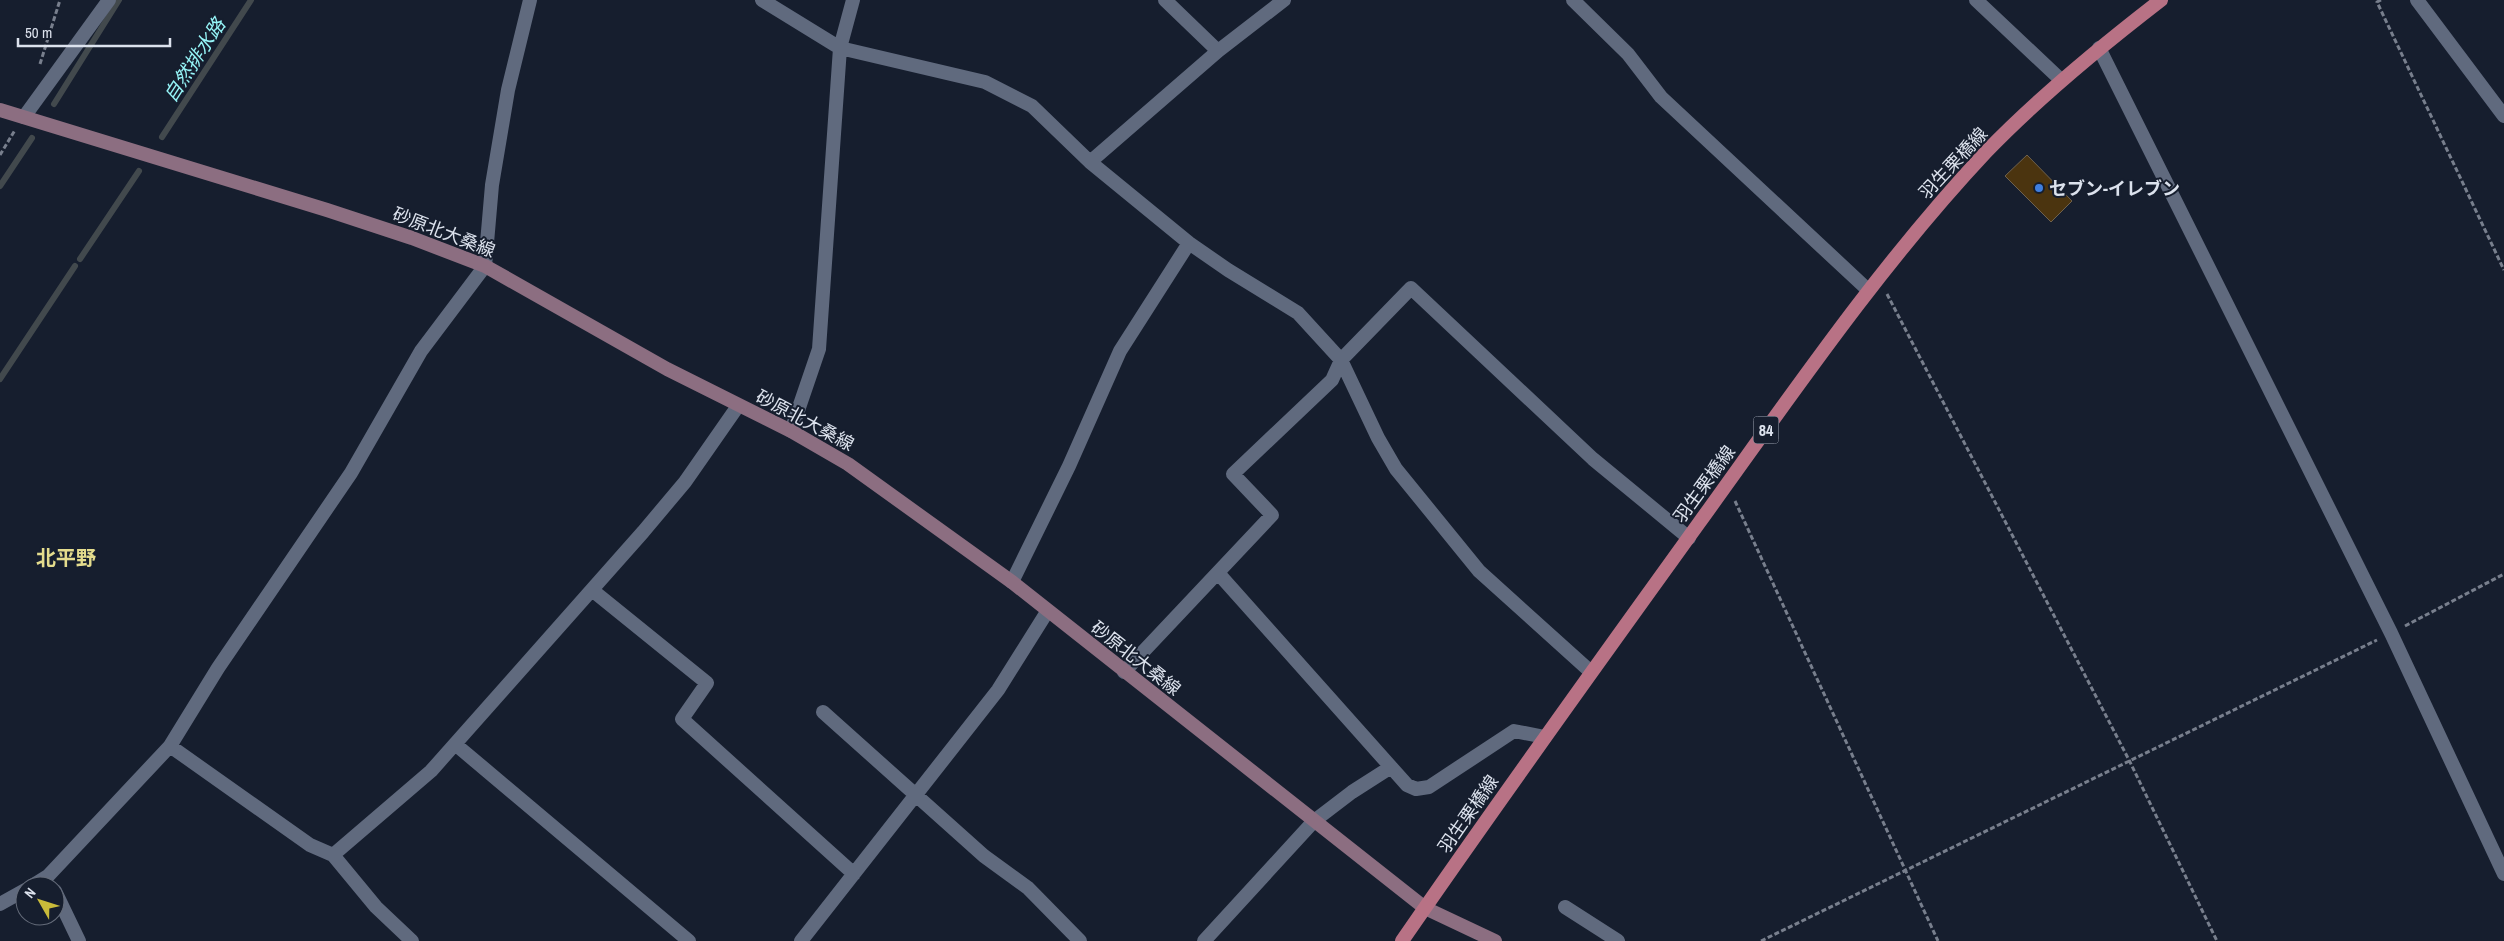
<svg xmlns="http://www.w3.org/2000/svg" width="2504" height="941" font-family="'Archivo Narrow','Noto Sans JP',sans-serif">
	<rect width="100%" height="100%" fill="#161e2e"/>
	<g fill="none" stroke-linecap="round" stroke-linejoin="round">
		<path stroke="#42494d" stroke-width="6" d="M 54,104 L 119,0
			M 162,137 L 251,0
			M 0,186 L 32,138
			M 80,259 L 139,171
			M 0,379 L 75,266"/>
	</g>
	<path fill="#4b340f" stroke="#6e614e" d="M 2027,155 L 2072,201 L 2051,222 L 2005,176 Z"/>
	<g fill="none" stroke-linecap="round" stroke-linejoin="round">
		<path stroke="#787f8d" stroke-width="3" stroke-dasharray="5 2.5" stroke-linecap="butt" d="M 2381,0 L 2377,2 L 2504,270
			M 40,64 L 60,0
			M 0,155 L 15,130
			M 1887,294 L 2129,760 L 2217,941
			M 1735,501 L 1938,941
			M 2405,626 L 2504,574
			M 1761,941 L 2377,640"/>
		<path stroke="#606a7e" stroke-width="14" d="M 762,0 L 840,48 L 985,82 L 1032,106 L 1090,162 L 1189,243 L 1228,270 L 1298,313 L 1341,360 L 1378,438 L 1396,469 L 1479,571 L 1591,672
			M 1165,0 L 1218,51
			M 1573,0 L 1628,54 L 1661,97 L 1868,290
			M 1976,0 L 2061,80
			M 2417,0 L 2504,116
			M 2099,48 L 2391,633 L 2504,874
			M 24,117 L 109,0
			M 1090,162 L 1218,51 L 1284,0
			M 791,431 L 819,349 L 840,48 L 853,0
			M 1218,573 L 1407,785 L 1416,789 L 1429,787 L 1514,731 L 1545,737
			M 1012,582 L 1069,466 L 1120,351 L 1189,243
			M 592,590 L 707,683 L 682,719 L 854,874
			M 1124,672 L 1272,515 L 1233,474 L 1332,380 L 1341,360 L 1411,288 L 1593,459 L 1689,538
			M 823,712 L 984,856 L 1028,888 L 1080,941
			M 455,744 L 689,941
			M 170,746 L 310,845 L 333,855 L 376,907 L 412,941
			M 333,855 L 431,771 L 643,532 L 685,482 L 738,406
			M 32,886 L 48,876 L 170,746 L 218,668 L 351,473 L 421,351 L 485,266 L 492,185 L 508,90 L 530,0
			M 55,891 L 79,941
			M 0,904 L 25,890
			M 1565,907 L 1618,941
			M 801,941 L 998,690 L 1047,612
			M 1204,941 L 1314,821 L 1352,792 L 1391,767"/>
		<path stroke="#8c6e81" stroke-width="14" d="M 0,110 L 327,210 L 412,238 L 485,266 L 667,369 L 791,431 L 848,464 L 1012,582 L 1425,908 L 1495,941"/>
		<path stroke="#b87285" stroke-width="14" d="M 1402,941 C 1499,800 1599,662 1699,523 C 1790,397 1879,266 1986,152 C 2040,96 2100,47 2161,0"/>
	</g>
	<circle fill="#3f7fe0" stroke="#161e2e" stroke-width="2" cx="2039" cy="188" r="5"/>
	<g text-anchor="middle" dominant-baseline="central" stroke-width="4" stroke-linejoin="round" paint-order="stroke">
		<rect fill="#161e2e" stroke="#a1a7b4" stroke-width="1" x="1753.5" y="416.5" width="25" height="27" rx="4"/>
		<g font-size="16" font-weight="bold" fill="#dce2ed">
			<text x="1766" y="430">84</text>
		</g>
		<g font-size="18" fill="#dce2ed" stroke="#161e2e">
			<text transform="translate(1953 163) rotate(-47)">羽生栗橋線</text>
			<text transform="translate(444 232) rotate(21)">砂原北大桑線</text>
			<text transform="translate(805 420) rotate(28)">砂原北大桑線</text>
			<text transform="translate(1704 484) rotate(-54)">羽生栗橋線</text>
			<text transform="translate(1136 658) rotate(38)">砂原北大桑線</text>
			<text transform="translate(1468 814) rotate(-55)">羽生栗橋線</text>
		</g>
		<g font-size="18" font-weight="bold" fill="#dce2ed" stroke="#161e2e" text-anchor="start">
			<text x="2049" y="188">セブン-イレブン</text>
		</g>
		<g font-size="19" font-style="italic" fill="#96f5f8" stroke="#161e2e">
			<text transform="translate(194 60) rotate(-57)">自然排水路</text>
		</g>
		<g font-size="20" font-weight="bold" fill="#e4dc8d" stroke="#161e2e">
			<text x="66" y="557">北平野</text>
		</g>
	</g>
	<g transform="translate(40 901) rotate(309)"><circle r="24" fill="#161e2e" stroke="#656c7a"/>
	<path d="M0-4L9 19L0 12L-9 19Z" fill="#c9bb3a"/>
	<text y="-8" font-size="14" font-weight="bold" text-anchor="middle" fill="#dce2ed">N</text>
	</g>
	<path d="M18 38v8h152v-8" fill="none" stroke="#dce2ed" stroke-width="2.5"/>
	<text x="25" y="38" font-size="15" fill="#dce2ed" stroke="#161e2e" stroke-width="4" paint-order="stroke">50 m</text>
</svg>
